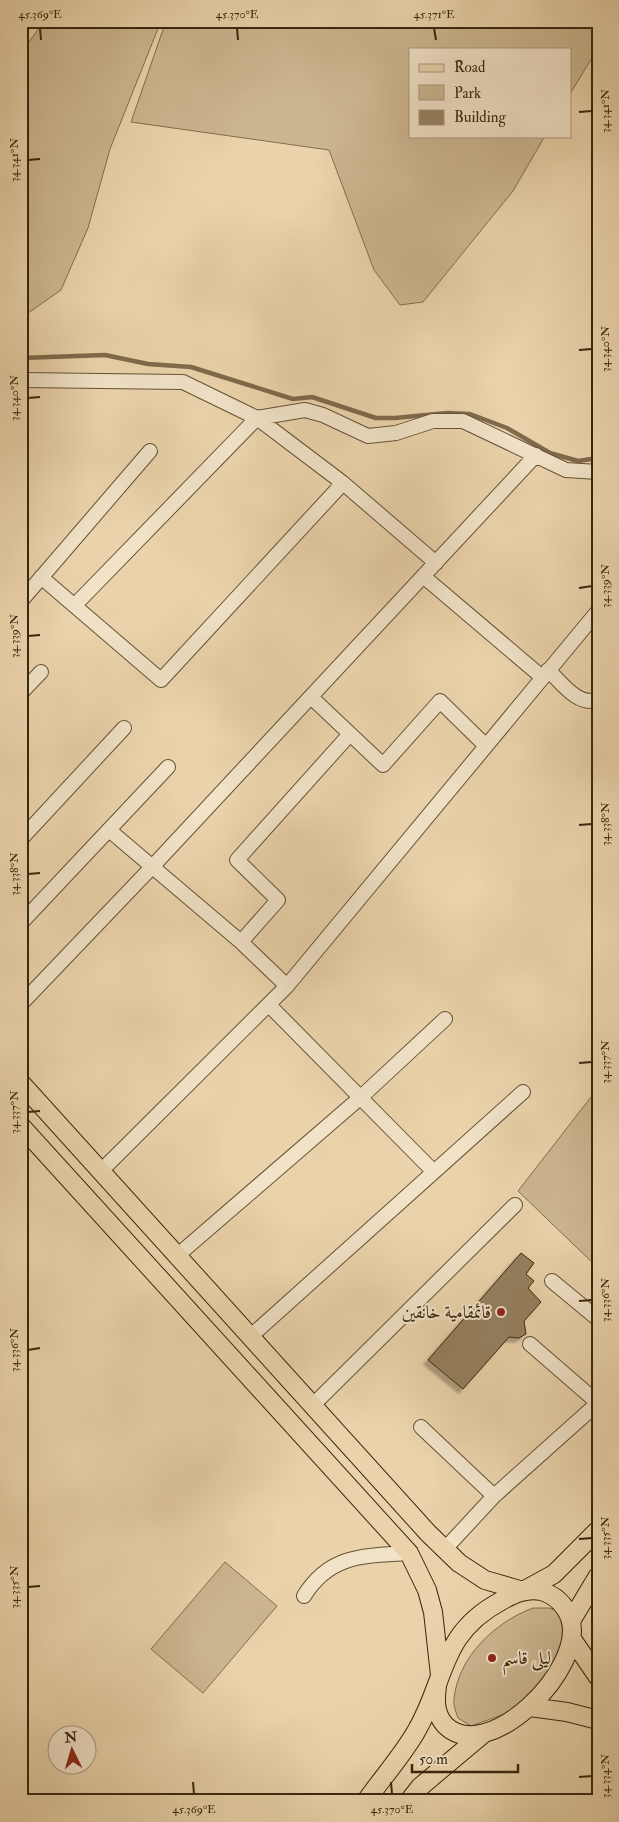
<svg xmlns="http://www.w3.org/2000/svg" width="619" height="1822" font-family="'IM FELL Double Pica',Amiri,serif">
	<defs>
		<filter id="shadow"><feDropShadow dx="-4.5" dy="4.5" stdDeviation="1" flood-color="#0004"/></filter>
	</defs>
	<rect width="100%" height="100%" fill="#ead3ab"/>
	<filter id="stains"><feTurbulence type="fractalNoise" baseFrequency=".004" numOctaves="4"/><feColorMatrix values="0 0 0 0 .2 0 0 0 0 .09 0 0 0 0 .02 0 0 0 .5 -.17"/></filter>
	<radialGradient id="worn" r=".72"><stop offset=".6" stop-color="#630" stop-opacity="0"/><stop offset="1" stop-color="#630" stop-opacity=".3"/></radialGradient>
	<path fill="#ccb690" stroke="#826e4e" d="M 44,21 L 161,21 L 110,149 L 88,228 L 61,290 L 21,318 L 21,53 Z
		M 166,21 L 598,21 L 598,48 L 570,94 L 570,49 L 410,49 L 410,136 L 545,136 L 513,191 L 423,302 L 400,305 L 374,270 L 329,150 L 131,122 Z
		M 598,1088 L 598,1268 L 518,1191 Z
		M 225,1562 L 277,1606 L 203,1693 L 151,1649 Z
		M 533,1608 L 549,1608 L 556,1610 L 562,1619 L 565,1633 L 550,1675 L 516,1710 L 471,1726 L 458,1718 C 456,1712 453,1705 454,1699 C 458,1657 495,1622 533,1608 Z"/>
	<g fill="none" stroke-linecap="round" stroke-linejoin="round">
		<path stroke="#7f6a4b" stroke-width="4.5" d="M 21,358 L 105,355 L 148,364 L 191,367 L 293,399 L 312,397 L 376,418 L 395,418 L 447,413 L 470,414 L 507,428 L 550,453 L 578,461 L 598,458"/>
	</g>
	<path fill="#95805f" stroke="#39260c" filter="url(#shadow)" d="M 521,1253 L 534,1263 L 526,1274 L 534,1281 L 528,1288 L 541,1302 L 524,1321 L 526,1334 L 519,1338 L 509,1337 L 463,1389 L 428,1360 Z"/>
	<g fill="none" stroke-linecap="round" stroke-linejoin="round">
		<g stroke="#655134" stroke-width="16">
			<path id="minor" d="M 21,380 L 183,382 L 257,418 L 305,410 L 323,415 L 368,436 L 396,433 L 433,421 L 463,421 L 566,470 L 598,472
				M 423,576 L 542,677
				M 41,577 L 161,680 L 343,483
				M 21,601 L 150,451
				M 75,605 L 257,418 L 343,483 L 436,563
				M 548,670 C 561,682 579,708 598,699
				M 21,693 L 41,672
				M 311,697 L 383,765 L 440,701 L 485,745
				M 109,830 L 241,942 L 287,986
				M 21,839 L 124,728
				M 21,923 L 168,767
				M 241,942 L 278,900 L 237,860 L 350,734
				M 21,1004 L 152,867 L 536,455
				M 269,1005 L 433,1171
				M 101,1171 L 287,986 L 598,611
				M 178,1255 L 361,1097 L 445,1019
				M 552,1281 L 598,1319
				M 251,1336 L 523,1092
				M 530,1344 L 598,1403
				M 313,1405 L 515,1205
				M 421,1427 L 494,1496
				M 444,1550 L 494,1496 L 598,1403
				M 304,1596 C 330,1554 364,1556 409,1553"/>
		</g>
		<g stroke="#39260c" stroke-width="20">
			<path id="major" d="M 21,1083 L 428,1533 L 459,1563 L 485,1580 L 523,1591 L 554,1574 L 598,1530
				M 21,1126 L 409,1553 L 427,1590 L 433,1612 L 440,1675
				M 571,1621 L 598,1576
				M 572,1639 L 598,1677
				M 530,1707 L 567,1712 L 598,1720
				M 366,1801 C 382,1778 403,1755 417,1730 C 447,1677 440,1634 501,1601 C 514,1594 526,1588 541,1591 C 555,1595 565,1605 570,1618 C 587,1669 486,1767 445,1725 C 435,1714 435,1701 437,1686
				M 409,1801 L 420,1787 L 483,1734"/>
		</g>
		<use href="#minor" stroke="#f1e2c8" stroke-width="14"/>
		<use href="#major" stroke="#ead3ab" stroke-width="18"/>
	</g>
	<path fill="none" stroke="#39260c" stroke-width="2" d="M 40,28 L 41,40M 237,28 L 238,40M 434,28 L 436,40M 579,112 L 592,111M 28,160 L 40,159M 579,350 L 592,349M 28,398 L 40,397M 579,588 L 592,586M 28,636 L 40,635M 579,825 L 592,824M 28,874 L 40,873M 579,1063 L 592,1062M 28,1112 L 40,1111M 579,1301 L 592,1300M 28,1350 L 40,1348M 579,1539 L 592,1538M 28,1587 L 40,1586M 579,1777 L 592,1776M 193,1782 L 194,1794M 391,1782 L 392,1794"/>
	<g fill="#8f2418" stroke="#f1e2c8" stroke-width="2">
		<circle cx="501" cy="1312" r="5"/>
		<circle cx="492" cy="1658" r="5"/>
	</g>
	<g text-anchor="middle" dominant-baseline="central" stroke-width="4" stroke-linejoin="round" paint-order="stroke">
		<g font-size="18" fill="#39260c" stroke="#f1e2c8" text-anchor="end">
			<text x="491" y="1312">قائمقامية خانقين</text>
			<text x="502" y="1658" text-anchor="start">ليلى قاسم</text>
		</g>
	</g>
	<rect width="619" height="1822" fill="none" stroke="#ead3ab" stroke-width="55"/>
	<rect x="409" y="48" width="162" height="90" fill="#f1e2c8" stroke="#a7977d"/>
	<rect x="419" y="64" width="25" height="8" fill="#ead3ab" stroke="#a7977d"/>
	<text x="454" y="72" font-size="15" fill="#39260c">Road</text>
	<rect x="419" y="85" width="25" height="15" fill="#ccb690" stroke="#a7977d"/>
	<text x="454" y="98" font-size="15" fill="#39260c">Park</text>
	<rect x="419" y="110" width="25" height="15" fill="#95805f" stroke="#a7977d"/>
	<text x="454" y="122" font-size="15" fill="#39260c">Building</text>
	<g transform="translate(72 1750) rotate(355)"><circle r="24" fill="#f1e2c8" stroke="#a7977d"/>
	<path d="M0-4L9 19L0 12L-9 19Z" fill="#8f2418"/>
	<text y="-8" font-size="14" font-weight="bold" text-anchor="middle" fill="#39260c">N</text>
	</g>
	<path d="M412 1764v8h106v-8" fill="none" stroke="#39260c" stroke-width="2.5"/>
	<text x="419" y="1764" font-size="15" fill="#39260c" stroke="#f1e2c8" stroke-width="4" paint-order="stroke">50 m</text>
	<rect x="28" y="28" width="564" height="1766" fill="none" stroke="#39260c" stroke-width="2"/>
	<g font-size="12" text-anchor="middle" fill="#39260c">
		<text x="40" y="18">45.369°E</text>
		<text x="237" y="18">45.370°E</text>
		<text x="434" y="18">45.371°E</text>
		<text transform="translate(605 111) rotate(-90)" y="4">34.341°N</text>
		<text transform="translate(14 160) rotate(-90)" y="4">34.341°N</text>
		<text transform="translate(605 349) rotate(-90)" y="4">34.340°N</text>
		<text transform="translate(14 398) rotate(-90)" y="4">34.340°N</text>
		<text transform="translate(605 586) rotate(-90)" y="4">34.339°N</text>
		<text transform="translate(14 636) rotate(-90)" y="4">34.339°N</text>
		<text transform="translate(605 824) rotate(-90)" y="4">34.338°N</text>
		<text transform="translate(14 874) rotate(-90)" y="4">34.338°N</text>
		<text transform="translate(605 1062) rotate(-90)" y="4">34.337°N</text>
		<text transform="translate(14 1112) rotate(-90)" y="4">34.337°N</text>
		<text transform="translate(605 1300) rotate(-90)" y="4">34.336°N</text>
		<text transform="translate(14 1350) rotate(-90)" y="4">34.336°N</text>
		<text transform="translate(605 1538) rotate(-90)" y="4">34.335°N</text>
		<text transform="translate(14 1587) rotate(-90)" y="4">34.335°N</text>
		<text transform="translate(605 1776) rotate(-90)" y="4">34.334°N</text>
		<text x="194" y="1813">45.369°E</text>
		<text x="392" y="1813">45.370°E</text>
	</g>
	<rect width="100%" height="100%" filter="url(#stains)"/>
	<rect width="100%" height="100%" fill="url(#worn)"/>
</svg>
